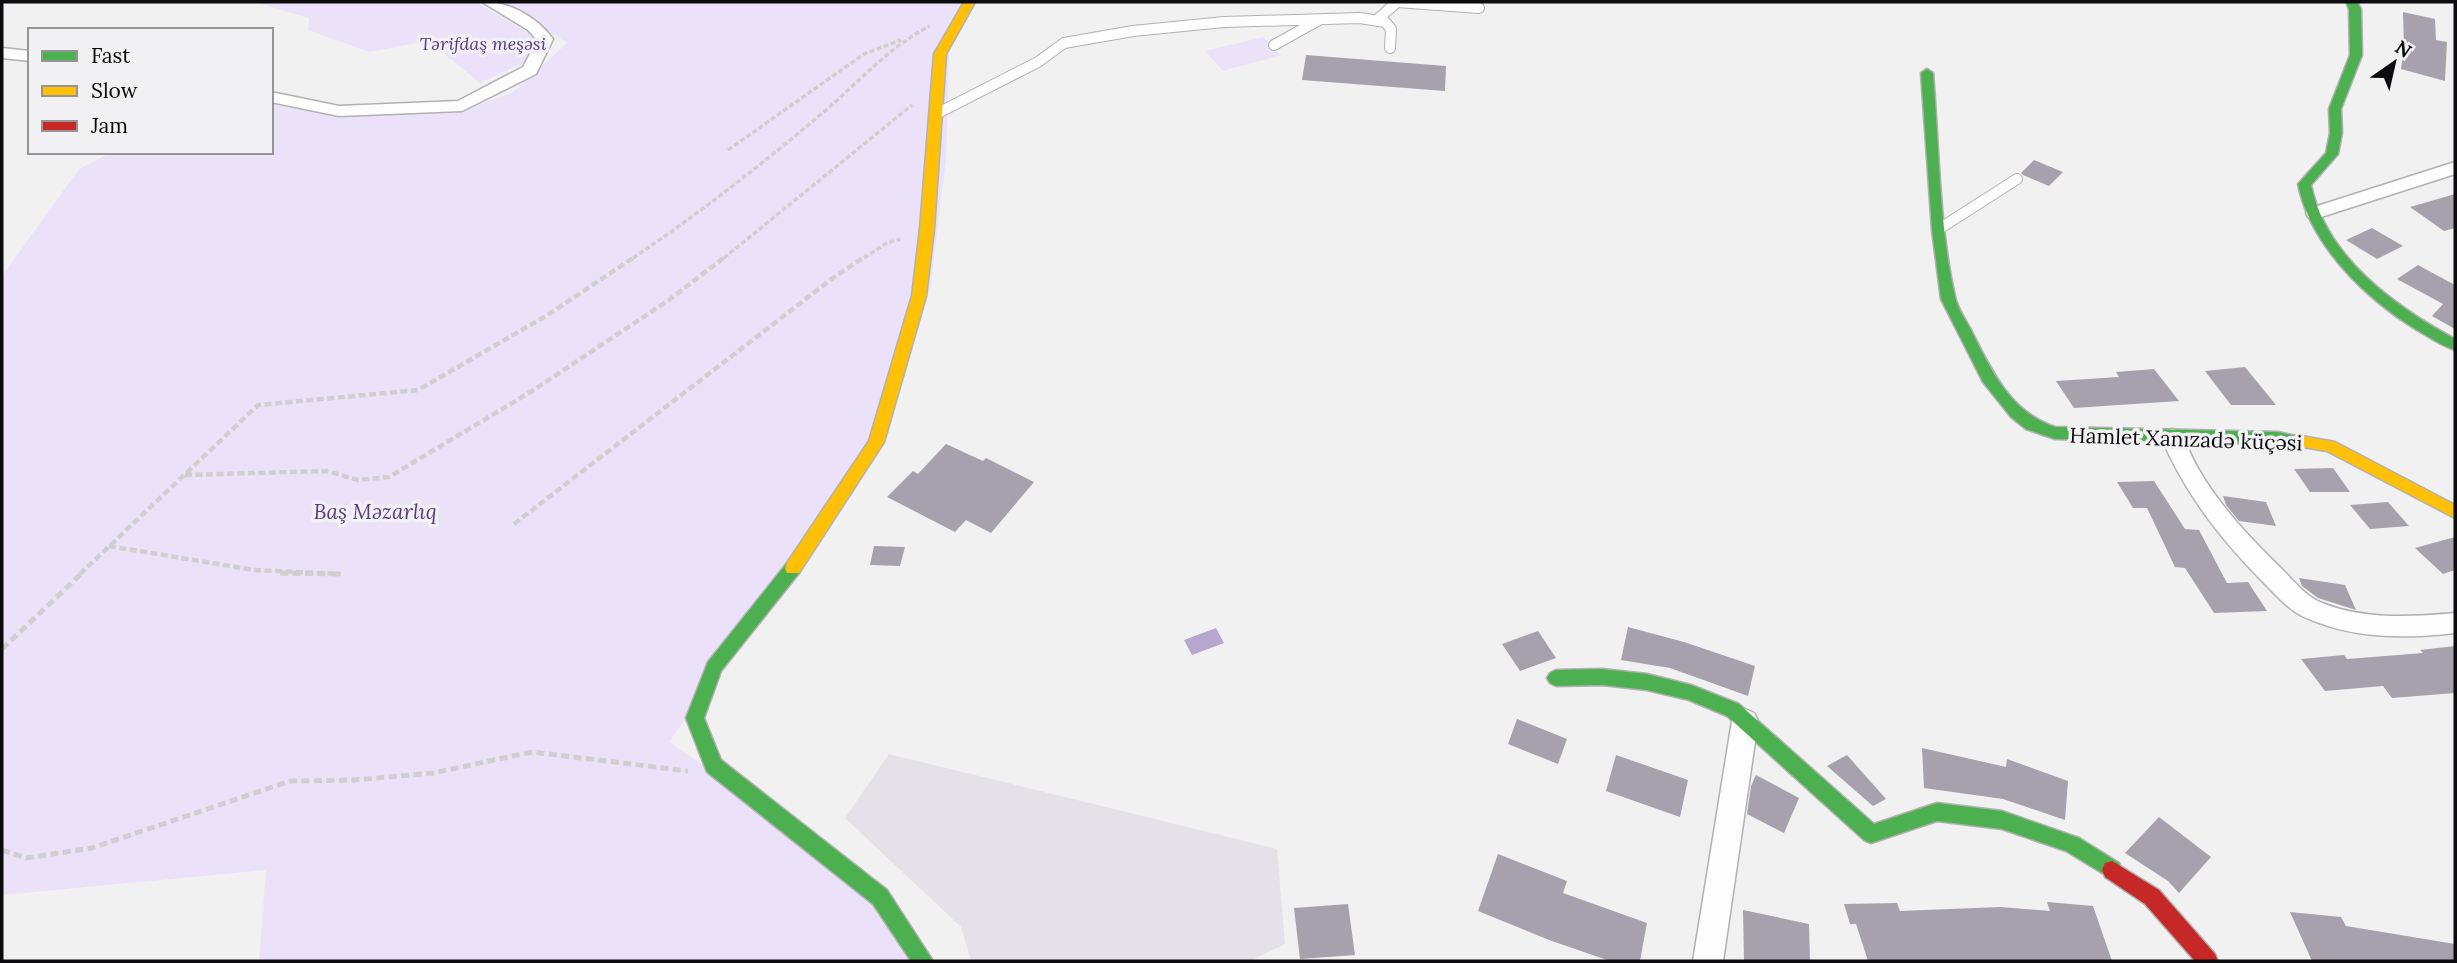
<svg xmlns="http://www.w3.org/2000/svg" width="2457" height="963" font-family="Lora,serif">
	<rect width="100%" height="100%" fill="#f1f1f2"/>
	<path fill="#e4e2e8" d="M 889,754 L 1277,849 L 1285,944 L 1250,961 L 971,961 L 961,927 L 845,818 Z"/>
	<path fill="#ebe2f9" d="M 254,2 L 476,2 L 534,36 L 534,58 L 480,83 L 429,41 L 369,52 L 308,30 L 309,18 Z
		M 503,2 L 969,2 L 950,22 L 946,158 L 930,291 L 857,480 L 669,742 L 806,834 L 902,919 L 911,961 L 259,961 L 266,870 L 2,895 L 2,276 L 79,169 L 112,152 L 271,152 L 271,103 L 333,115 L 455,113 L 512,93 L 567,43 Z
		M 1263,37 L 1281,55 L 1223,71 L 1205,51 Z"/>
	<path fill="#b7a6ce" d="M 1216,628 L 1224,643 L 1192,655 L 1184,640 Z"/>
	<path fill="#a6a1ac" d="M 2403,12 L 2435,19 L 2436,40 L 2447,42 L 2445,81 L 2401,69 L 2404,48 Z
		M 1306,55 L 1446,66 L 1445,91 L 1302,80 Z
		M 2034,160 L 2063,172 L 2049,186 L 2023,175 L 2021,173 Z
		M 2455,194 L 2455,228 L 2444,231 L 2410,207 Z
		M 2372,228 L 2403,246 L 2377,259 L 2346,240 Z
		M 2418,265 L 2455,285 L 2455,329 L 2432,316 L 2443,304 L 2397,279 Z
		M 2245,367 L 2276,405 L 2231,405 L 2205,371 Z
		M 2154,369 L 2179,401 L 2074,408 L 2056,381 L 2119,377 L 2116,372 Z
		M 946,444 L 983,461 L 986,458 L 1034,482 L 991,533 L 966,520 L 955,532 L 887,497 L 913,471 L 918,474 Z
		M 2333,468 L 2350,492 L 2310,492 L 2294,469 Z
		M 2154,481 L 2185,529 L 2199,530 L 2227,583 L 2248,582 L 2267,611 L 2214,613 L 2185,568 L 2175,567 L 2147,508 L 2133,508 L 2117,482 Z
		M 2223,496 L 2266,502 L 2276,526 L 2239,521 L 2226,505 Z
		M 2388,502 L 2409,526 L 2370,529 L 2350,505 Z
		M 2455,537 L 2455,570 L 2443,574 L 2415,548 Z
		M 874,546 L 905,547 L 900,566 L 870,565 Z
		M 2299,578 L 2345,585 L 2356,610 L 2318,598 L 2302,586 Z
		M 1628,627 L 1684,642 L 1755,666 L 1748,696 L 1670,668 L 1621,660 Z
		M 1538,631 L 1556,658 L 1520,671 L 1502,644 Z
		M 2455,646 L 2455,693 L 2392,698 L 2383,686 L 2325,691 L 2301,659 L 2344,655 L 2347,659 L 2423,653 L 2420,650 Z
		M 1517,719 L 1567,739 L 1558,764 L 1508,744 Z
		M 1922,748 L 2006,767 L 2007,759 L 2068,781 L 2065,820 L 2003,799 L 1924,788 Z
		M 1616,755 L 1688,780 L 1680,817 L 1606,791 Z
		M 1847,755 L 1886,799 L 1873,806 L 1827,766 Z
		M 1756,775 L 1799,798 L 1784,833 L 1747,814 L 1751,786 Z
		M 2159,817 L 2211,857 L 2179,893 L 2168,881 L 2125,853 Z
		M 1498,854 L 1567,881 L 1563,893 L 1647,923 L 1640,961 L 1610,961 L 1549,940 L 1478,911 Z
		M 2047,902 L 2093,906 L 2112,961 L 1868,961 L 1856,924 L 1850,924 L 1844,904 L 1897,903 L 1900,911 L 2000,907 L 2050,911 Z
		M 1348,904 L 1355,955 L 1300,959 L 1294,908 Z
		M 1743,910 L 1809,924 L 1810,961 L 1744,961 Z
		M 2290,912 L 2341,917 L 2346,926 L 2455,944 L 2455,961 L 2312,961 Z"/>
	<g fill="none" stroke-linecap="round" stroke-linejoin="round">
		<g stroke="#b1b1b2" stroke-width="12">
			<path id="lane" d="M 1378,19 L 1397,2 L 1479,8
				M 1274,45 L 1319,20
				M 936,114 L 1038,62 L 1064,43 L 1133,31 L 1224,22 L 1360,18 L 1385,22 L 1391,29 L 1390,48
				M 1939,229 L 2017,179"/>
		</g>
		<g stroke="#b1b1b2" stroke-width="3">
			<path id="street" d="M 482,2 C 509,1 537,17 553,39 L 536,74 L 462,111 L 339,116 L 271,102 L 271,92 L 339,106 L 458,101 L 523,67 L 537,40 L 528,30 Z
				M 2,48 L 30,51 L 30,61 L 2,58 Z
				M 2455,162 L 2455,174 L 2315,219 L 2308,217 L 2306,213 L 2308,209 Z
				M 2172,429 L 2180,431 C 2187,444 2191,457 2199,470 C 2221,508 2253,541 2285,572 C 2296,584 2307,597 2322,603 C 2364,620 2411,617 2455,613 L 2455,633 C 2403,639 2351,639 2302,616 C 2288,609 2277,596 2266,585 C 2222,541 2185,494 2161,437 L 2164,431 Z
				M 1745,709 L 1754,713 L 1758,721 L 1723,961 L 1693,961 L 1732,721 L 1736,713 Z"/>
		</g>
		<g stroke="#b1b1b2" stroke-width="3">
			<path id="fast" d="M 2346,2 L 2357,2 L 2361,9 L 2362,55 L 2341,109 L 2342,133 L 2338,154 L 2311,185 C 2326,257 2394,306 2455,339 L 2455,350 C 2442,346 2429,337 2417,330 C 2366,299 2310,245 2298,184 L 2326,153 L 2330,133 L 2329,109 L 2350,55 L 2349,9 Z
				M 1927,69 L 1933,73 C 1939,144 1939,228 1955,296 C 1957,308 1965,319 1971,330 C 1991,370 2010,412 2055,427 L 2278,432 L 2301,437 L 2304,441 L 2301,445 L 2055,439 L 2026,429 L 2011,417 L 1983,382 L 1941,299 L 1932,230 L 1921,73 Z
				M 793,561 L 799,563 L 801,568 L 799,573 L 721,671 L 704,718 L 721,760 L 887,890 L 933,961 L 911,961 L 873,904 L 707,772 L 686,718 L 708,662 L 787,563 Z
				M 1602,669 L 1647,674 L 1691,685 L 1739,704 L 1874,824 L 1937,803 L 2002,811 L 2079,838 L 2119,863 L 2122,870 L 2119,877 L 2112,879 L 2066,851 L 2002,829 L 1937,821 L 1871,843 L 1864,840 L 1727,716 L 1689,700 L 1647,690 L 1602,685 L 1556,686 L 1550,683 L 1547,678 L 1550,673 L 1556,670 Z"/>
		</g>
		<g stroke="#b1b1b2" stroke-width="3">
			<path id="slow" d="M 964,2 L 975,2 L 946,54 L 934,229 L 926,296 L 884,442 L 799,573 L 787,573 L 785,568 L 787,563 L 869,441 L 912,296 L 920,229 L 934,54 Z
				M 2296,435 L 2335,442 L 2455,505 L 2455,518 L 2327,451 L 2291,445 L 2288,441 L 2291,437 Z"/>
		</g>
		<g stroke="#b1b1b2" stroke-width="3">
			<path id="jam" d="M 2112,861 L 2159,890 L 2215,954 L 2218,961 L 2195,961 L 2145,904 L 2105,877 L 2102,870 L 2105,863 Z"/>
		</g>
		<path stroke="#cfcfd0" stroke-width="3.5" stroke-dasharray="5 2.5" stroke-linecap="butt" d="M 728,150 L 864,54 L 901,40
			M 633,258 C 700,213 765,162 826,110 C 860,81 890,46 930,26
			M 724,258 L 912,105
			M 864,258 L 885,244 L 900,239"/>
		<path stroke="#cfcfd0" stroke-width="4.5" stroke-dasharray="7 3.5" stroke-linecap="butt" d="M 185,475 L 327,471 L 358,480 L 389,477 L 532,391 L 669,300 L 726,256
			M 514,524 L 833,278 L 866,256
			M 109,546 L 254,570 L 341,574
			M 80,574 L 258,405 L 418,390 L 546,316 L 636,256"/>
		<path stroke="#cfcfd0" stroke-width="5" stroke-dasharray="8 4.5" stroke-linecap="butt" d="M 280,573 L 341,574
			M 2,649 L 82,573
			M 2,850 L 26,858 L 92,848 L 290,781 L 355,780 L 433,773 L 532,752 L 688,771"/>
		<use href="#lane" stroke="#fdfdfd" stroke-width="10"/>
		<use href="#street" fill="#fdfdfd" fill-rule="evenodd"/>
		<use href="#fast" fill="#4caf50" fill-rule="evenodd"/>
		<use href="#slow" fill="#ffc107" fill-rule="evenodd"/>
		<use href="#jam" fill="#c62828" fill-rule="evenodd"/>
	</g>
	<g text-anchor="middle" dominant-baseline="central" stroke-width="7" stroke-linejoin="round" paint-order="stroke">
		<g font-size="18" font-style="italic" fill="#5b3a80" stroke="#f1f0f3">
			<text x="483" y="43">Tərifdaş meşəsi</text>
		</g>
		<g font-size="21" fill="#0c0b0d" stroke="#f1f0f3">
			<text transform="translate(2186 439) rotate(2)">Hamlet Xanızadə küçəsi</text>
		</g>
		<g font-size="21" font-style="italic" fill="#5b3a80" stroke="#f1f0f3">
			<text x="375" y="511">Baş Məzarlıq</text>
		</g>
	</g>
	<rect width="2457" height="963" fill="none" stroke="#0c0b0d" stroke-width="7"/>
	<rect x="28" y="28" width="245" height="126" fill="#f1f0f3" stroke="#959497" stroke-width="2"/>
	<rect x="42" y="51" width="35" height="10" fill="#4caf50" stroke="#959497" stroke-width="2"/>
	<text x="91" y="63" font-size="21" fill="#0c0b0d">Fast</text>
	<rect x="42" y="86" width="35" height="10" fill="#ffc107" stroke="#959497" stroke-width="2"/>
	<text x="91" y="98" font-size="21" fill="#0c0b0d">Slow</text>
	<rect x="42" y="121" width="35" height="10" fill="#c62828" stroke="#959497" stroke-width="2"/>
	<text x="91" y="133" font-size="21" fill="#0c0b0d">Jam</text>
	<g transform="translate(2394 63) rotate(34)" stroke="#f1f0f3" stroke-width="5" paint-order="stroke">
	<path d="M0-5L12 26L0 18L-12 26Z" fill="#0c0b0d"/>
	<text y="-10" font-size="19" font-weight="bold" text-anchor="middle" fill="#0c0b0d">N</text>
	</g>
</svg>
